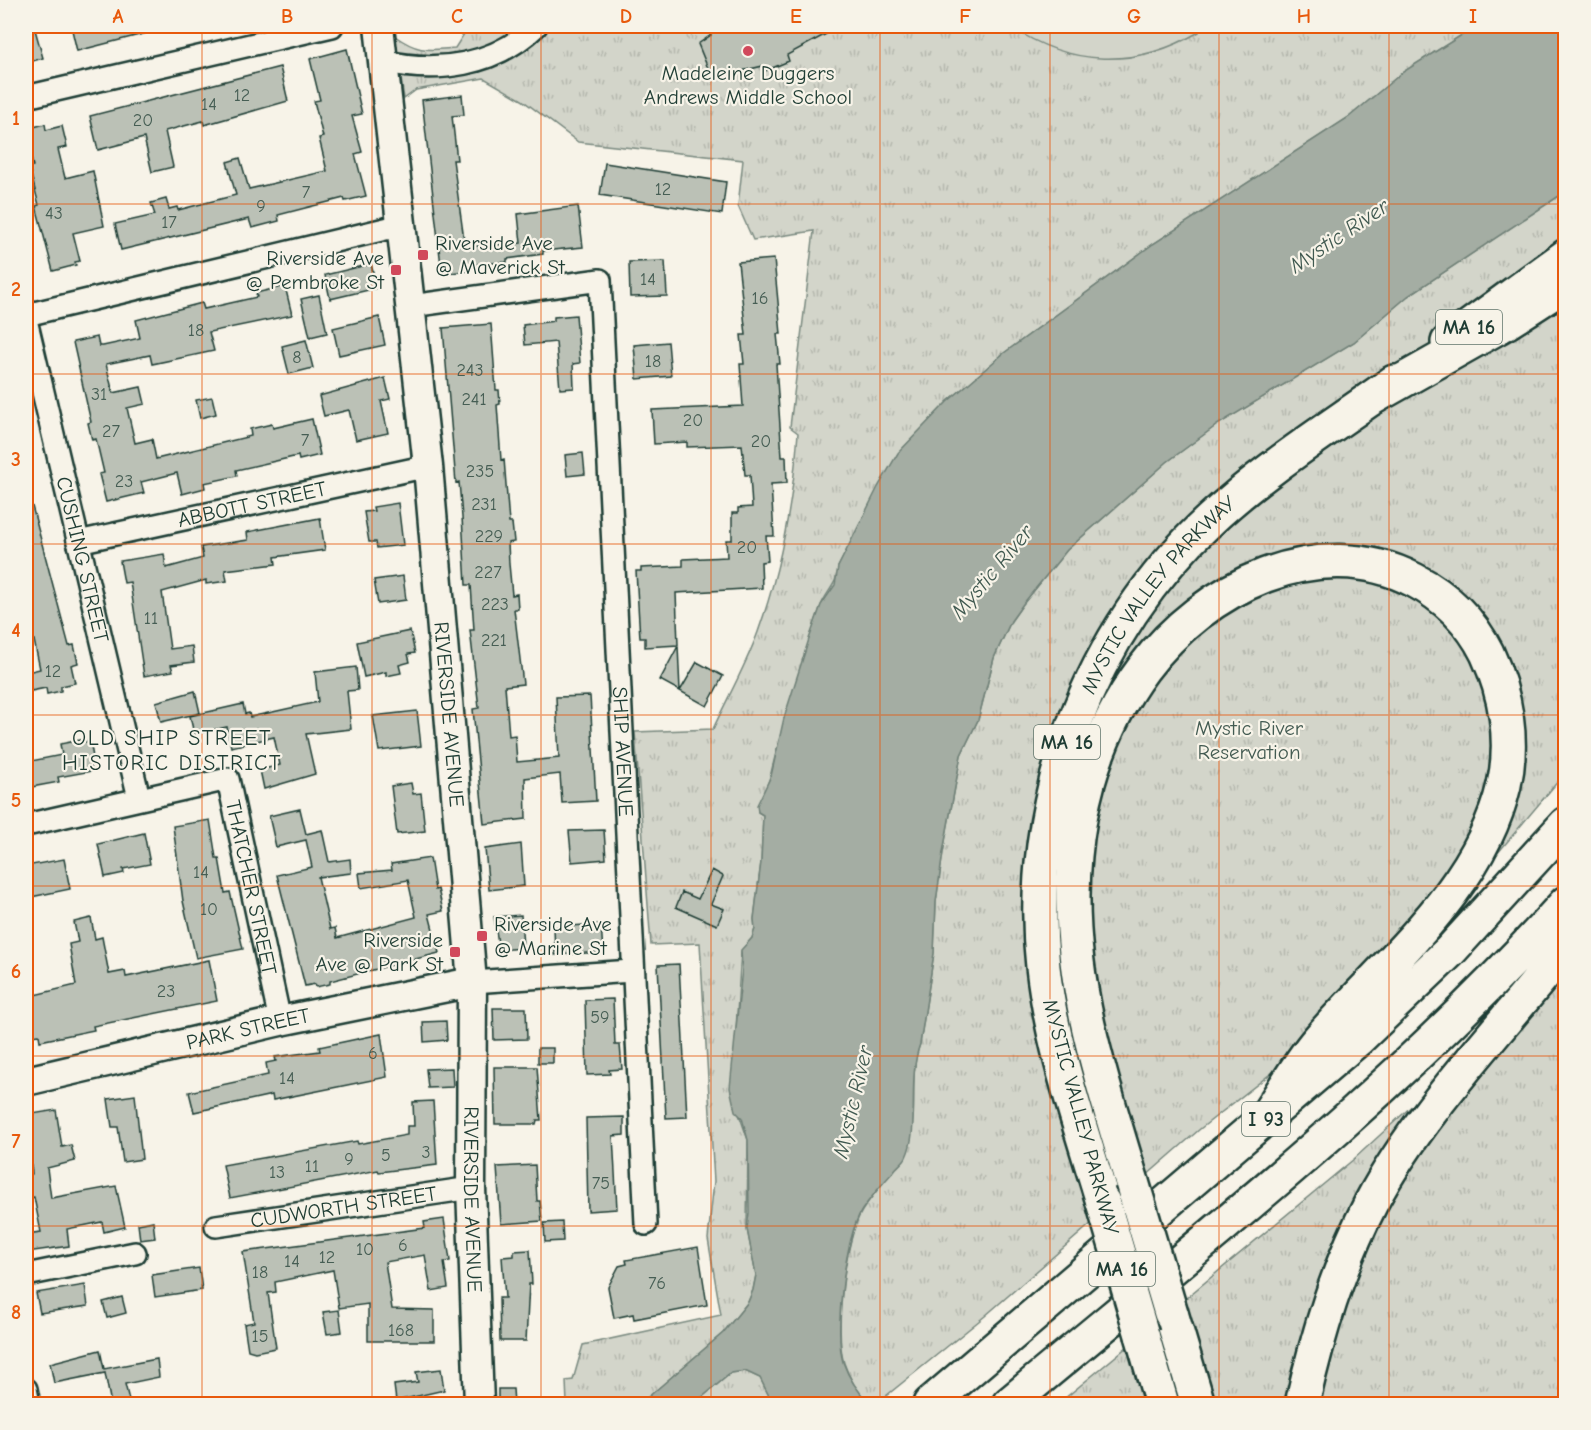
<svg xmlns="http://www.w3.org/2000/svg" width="1591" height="1430" font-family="'Comic Neue',sans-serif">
	<defs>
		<pattern id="park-tufts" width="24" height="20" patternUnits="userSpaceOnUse" patternTransform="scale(1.5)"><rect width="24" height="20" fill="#d3d5ca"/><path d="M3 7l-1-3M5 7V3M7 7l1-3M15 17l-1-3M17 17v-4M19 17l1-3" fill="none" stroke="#b5b8ae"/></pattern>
	</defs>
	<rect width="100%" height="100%" fill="#f7f3e8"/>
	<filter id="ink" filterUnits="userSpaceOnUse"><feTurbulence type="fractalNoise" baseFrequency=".0167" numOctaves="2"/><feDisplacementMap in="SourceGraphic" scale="12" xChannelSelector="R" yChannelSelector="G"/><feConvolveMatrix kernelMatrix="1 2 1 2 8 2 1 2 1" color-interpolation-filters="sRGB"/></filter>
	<g filter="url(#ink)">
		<path fill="url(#park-tufts)" stroke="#79897f" stroke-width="1.5" d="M 469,26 L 1476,26 L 1403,72 L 1349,117 L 1153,244 L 1004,353 L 947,402 L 898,454 L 838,567 C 838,585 825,592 820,608 C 802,663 784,717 771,773 C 768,787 760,797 758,812 L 763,815 L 761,862 L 754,919 L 755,929 L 752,938 L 741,951 L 734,1060 L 739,1114 L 748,1140 L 747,1229 L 756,1275 L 753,1290 L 748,1302 L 723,1333 L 640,1404 L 567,1404 L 566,1381 L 573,1380 L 583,1345 L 721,1315 L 708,1239 L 714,1181 L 700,943 L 651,945 L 635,732 L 713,729 C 728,697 746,665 758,632 C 781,568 793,500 798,433 L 790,427 L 814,231 L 753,240 L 738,206 L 743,160 L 578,142 L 522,100 L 484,78 L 416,90 L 404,99 L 395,36 C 419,53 428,50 455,48 Z
			M 1565,192 L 1565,773 L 1460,898 L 1287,1061 L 1200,1129 L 985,1316 L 876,1404 L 870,1404 C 858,1392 849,1379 844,1363 C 834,1332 845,1238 862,1211 C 878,1186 899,1167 909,1138 C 919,1110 908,1076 920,1044 L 934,953 L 936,902 L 943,852 L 961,755 L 978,720 L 994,658 L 1011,621 L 1023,604 L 1067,550 L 1167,462 L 1217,425 L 1354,342 L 1408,296 Z
			M 1565,960 L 1565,1404 L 1058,1404 L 1354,1159 L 1502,1023 Z
			M 745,1371 L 760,1378 L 773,1404 L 694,1404 L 731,1373 Z"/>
		<path fill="#d3d5ca" stroke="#79897f" stroke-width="1.5" d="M 1010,26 L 1195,26 L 1199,32 C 1136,69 1070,67 1010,26 Z"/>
		<path fill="#a4ada3" stroke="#6f8077" stroke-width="1.5" d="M 1476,26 L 1565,26 L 1565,192 L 1408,296 L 1354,342 L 1217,425 L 1167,462 L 1067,550 L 1023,604 L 1011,621 L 994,658 L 978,720 L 961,755 L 943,852 L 936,902 L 934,953 L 920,1044 C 907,1079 920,1128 906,1157 C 904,1162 897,1166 894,1171 C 883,1183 871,1197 862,1210 C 845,1236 834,1332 843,1362 C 849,1379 858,1392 870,1404 L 773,1404 L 760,1378 L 745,1371 L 731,1373 L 694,1404 L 640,1404 L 723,1333 L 748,1302 L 753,1290 L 756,1275 L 747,1229 L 749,1213 L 748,1140 L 742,1118 L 735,1111 L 730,1088 L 742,968 L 741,950 L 752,938 L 755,929 L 754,919 L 761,862 L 763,815 L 758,812 L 757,805 L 771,776 L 784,718 L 809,639 L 821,605 L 835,585 L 838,567 L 878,487 L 898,453 L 947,402 L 1004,353 L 1153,244 L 1349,117 L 1403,72 Z"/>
		<path fill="#bbc1b6" stroke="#1f3d34" stroke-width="1.5" d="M 26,26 L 34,26 L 43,58 L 26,63 Z
			M 71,26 L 154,26 L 155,31 L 77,51 Z
			M 705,26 L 841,26 L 787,55 L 789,61 L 765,71 L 763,66 L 712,78 L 698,44 L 711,35 Z
			M 347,49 L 362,114 L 352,116 L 362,152 L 355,154 L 366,196 L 345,201 L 344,198 L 278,215 L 279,221 L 252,228 L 249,219 L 121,250 L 115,224 L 155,215 L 151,203 L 166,199 L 169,209 L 177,207 L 178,210 L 236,195 L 227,162 L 240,158 L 249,189 L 327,171 L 319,138 L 323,137 L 314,101 L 320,100 L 310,59 Z
			M 280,67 L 288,101 L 204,125 L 203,121 L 165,131 L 173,167 L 152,172 L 144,138 L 98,150 L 90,116 Z
			M 462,95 L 464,115 L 452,116 L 457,160 L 453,160 L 465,247 L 521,243 L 518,214 L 578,206 L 583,247 L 543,251 L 543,254 L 507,259 L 507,262 L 466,265 L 467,271 L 442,274 L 422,100 Z
			M 45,124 L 46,130 L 62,126 L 67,147 L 58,149 L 65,178 L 93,171 L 104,226 L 73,233 L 80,261 L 75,262 L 76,265 L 53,271 L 36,206 L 39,205 L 29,167 L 33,166 L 26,137 L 26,129 Z
			M 605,163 L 726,182 L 722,214 L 600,195 Z
			M 774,259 L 781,334 L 777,334 L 780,364 L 776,364 L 782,457 L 786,457 L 787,483 L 771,484 L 774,536 L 766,536 L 768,561 L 761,562 L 762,588 L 676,593 L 678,645 L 645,647 L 645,638 L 640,638 L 636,571 L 641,571 L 641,568 L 683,566 L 683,559 L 727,557 L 726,540 L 732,540 L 732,513 L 738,513 L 738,508 L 752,507 L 750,475 L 745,475 L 742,445 L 687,447 L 687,442 L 654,444 L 652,410 L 743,406 L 740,364 L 744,364 L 741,335 L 746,335 L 738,262 Z
			M 665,261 L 667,296 L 630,297 L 629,262 Z
			M 371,264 L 377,288 L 330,299 L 325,275 Z
			M 285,286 L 292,315 L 209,332 L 214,351 L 152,364 L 150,355 L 106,364 L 113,393 L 141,387 L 145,404 L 127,408 L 135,443 L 152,439 L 156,459 L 251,436 L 250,429 L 272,424 L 273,428 L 312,419 L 320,455 L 299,460 L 298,456 L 236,470 L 237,476 L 204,483 L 205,488 L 182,494 L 177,473 L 141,482 L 144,493 L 106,502 L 99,474 L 104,473 L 96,439 L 92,440 L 88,423 L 91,422 L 73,342 L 97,337 L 99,346 L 103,346 L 140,338 L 136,320 L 202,303 L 204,309 L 257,297 L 256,293 Z
			M 319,295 L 327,333 L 310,337 L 301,299 Z
			M 576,315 L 580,363 L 573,364 L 574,388 L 560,389 L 556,342 L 525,345 L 523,325 L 554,321 L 554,317 Z
			M 379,317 L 385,345 L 339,355 L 333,328 Z
			M 491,324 L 496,390 L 499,390 L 500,404 L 497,405 L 501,460 L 504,459 L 509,523 L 512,523 L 514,542 L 508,543 L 509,564 L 512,595 L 517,594 L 518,609 L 514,609 L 523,684 L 505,686 L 509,736 L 515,735 L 517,762 L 559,758 L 556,697 L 590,696 L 596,801 L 562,803 L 560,774 L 525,778 L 526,819 L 484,824 L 473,709 L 479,708 L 470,630 L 474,630 L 471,585 L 466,585 L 462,517 L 459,482 L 456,483 L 443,328 Z
			M 306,340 L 313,368 L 289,374 L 282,346 Z
			M 668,342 L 671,376 L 637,379 L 634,345 Z
			M 385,378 L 390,399 L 381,401 L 388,433 L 356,440 L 349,410 L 324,416 L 319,396 Z
			M 212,397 L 216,414 L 200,418 L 196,400 Z
			M 583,453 L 585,474 L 567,476 L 565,455 Z
			M 398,503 L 403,545 L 377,548 L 376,542 L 369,542 L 364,512 L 374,511 L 373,507 Z
			M 26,506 L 32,506 L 69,646 L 74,645 L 78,663 L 71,665 L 75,683 L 61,686 L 61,691 L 47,694 L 46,688 L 31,691 L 27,672 L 40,669 L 34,640 L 26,642 Z
			M 320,518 L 325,550 L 275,557 L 276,564 L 225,570 L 227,581 L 206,584 L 206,580 L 162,592 L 170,649 L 192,646 L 194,662 L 171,665 L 173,671 L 144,676 L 130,582 L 124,583 L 120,561 L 164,554 L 166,568 L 203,558 L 201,547 L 248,540 L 247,532 Z
			M 403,576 L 406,600 L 378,604 L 374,580 Z
			M 410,631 L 415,653 L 408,654 L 410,662 L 399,665 L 401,673 L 386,676 L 386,672 L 364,677 L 357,642 Z
			M 678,646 L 680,691 L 660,680 Z
			M 697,662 L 723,676 L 707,706 L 680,691 Z
			M 356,667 L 358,690 L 347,691 L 351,729 L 306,734 L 315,774 L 264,789 L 260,770 L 280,765 L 274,737 L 231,747 L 227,727 L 194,734 L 190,716 L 243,704 L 245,714 L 249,713 L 250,717 L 318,702 L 315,672 Z
			M 195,691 L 200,713 L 161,722 L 156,702 Z
			M 417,711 L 421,746 L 379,751 L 373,716 Z
			M 85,739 L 86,742 L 90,741 L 93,757 L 89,758 L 92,771 L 58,777 L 59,782 L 26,788 L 26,762 L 62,755 L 60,744 Z
			M 411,783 L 413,794 L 421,793 L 425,831 L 397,834 L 391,786 Z
			M 300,809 L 306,834 L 322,830 L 329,862 L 350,859 L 351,873 L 318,877 L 330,929 L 335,928 L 337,938 L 416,917 L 408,880 L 361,888 L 359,873 L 392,870 L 391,864 L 430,858 L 435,890 L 438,889 L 443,911 L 429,914 L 439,953 L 330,981 L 330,984 L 316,987 L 315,984 L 305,986 L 277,875 L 312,867 L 306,840 L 276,847 L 269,816 Z
			M 210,820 L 216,858 L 219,858 L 225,893 L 230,892 L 243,949 L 196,958 L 183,901 L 173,826 Z
			M 604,830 L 606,859 L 572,862 L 569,831 Z
			M 144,833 L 150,864 L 123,869 L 124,873 L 105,877 L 98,844 Z
			M 521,844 L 524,886 L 489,890 L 485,849 Z
			M 64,859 L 70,889 L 26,898 L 26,866 Z
			M 712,870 L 723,876 L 711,904 L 724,909 L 717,925 L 676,907 L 682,892 L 698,899 Z
			M 521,915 L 523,948 L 499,950 L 494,917 Z
			M 91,918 L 95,939 L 102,937 L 109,974 L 125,971 L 126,977 L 209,960 L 217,1001 L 93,1026 L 94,1030 L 40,1041 L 39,1035 L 30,1036 L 26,997 L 76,985 L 69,944 L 78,942 L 74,922 Z
			M 601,924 L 603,952 L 555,955 L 554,927 Z
			M 679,964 L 687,1117 L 666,1118 L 658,965 Z
			M 613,999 L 615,1045 L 620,1045 L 622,1069 L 609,1070 L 610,1074 L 587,1075 L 585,1000 Z
			M 493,1008 L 526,1008 L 527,1039 L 494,1040 Z
			M 446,1021 L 447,1040 L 424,1042 L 423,1022 Z
			M 381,1034 L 387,1077 L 273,1100 L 272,1095 L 194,1112 L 189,1092 L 268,1075 L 266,1063 L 276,1061 L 275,1057 L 320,1051 L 319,1047 Z
			M 538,1048 L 553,1048 L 553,1063 L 538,1063 Z
			M 494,1067 L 537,1067 L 541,1120 L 537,1120 L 536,1124 L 495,1124 Z
			M 452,1068 L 453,1087 L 428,1088 L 426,1069 Z
			M 135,1095 L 142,1159 L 123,1162 L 118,1127 L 112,1127 L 108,1099 Z
			M 433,1101 L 437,1165 L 379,1172 L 378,1170 L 230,1198 L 223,1165 L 357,1141 L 358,1144 L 407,1135 L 407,1126 L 414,1126 L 413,1102 Z
			M 56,1110 L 62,1147 L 71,1145 L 75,1161 L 47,1168 L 51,1198 L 116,1186 L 125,1227 L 104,1232 L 102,1222 L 67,1229 L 69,1246 L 27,1252 L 26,1234 L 41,1232 L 34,1197 L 26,1198 L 26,1175 L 32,1174 L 26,1115 Z
			M 624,1117 L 624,1135 L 613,1136 L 617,1209 L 588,1211 L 586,1118 Z
			M 535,1165 L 537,1201 L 540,1201 L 542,1221 L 501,1224 L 497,1167 Z
			M 444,1219 L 450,1261 L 444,1262 L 448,1288 L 431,1291 L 425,1255 L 385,1262 L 392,1309 L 434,1310 L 434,1341 L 368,1341 L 368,1304 L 339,1308 L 333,1270 L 275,1282 L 276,1292 L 268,1293 L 276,1348 L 255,1352 L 248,1350 L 244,1324 L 254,1322 L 243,1252 L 425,1228 L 424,1222 Z
			M 153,1221 L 155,1238 L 140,1240 L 138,1224 Z
			M 562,1222 L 563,1241 L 545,1242 L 544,1223 Z
			M 698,1247 L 707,1305 L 634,1319 L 633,1314 L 614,1318 L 608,1287 L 619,1266 L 627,1264 L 626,1260 Z
			M 530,1250 L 532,1284 L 529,1284 L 526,1341 L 500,1341 L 499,1298 L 505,1298 L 502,1257 L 514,1256 L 514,1251 Z
			M 199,1268 L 202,1290 L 155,1297 L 152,1275 Z
			M 85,1285 L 88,1306 L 40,1313 L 36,1293 Z
			M 122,1297 L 126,1313 L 107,1318 L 103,1302 Z
			M 339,1310 L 342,1332 L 327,1334 L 323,1312 Z
			M 100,1350 L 104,1369 L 157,1359 L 159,1377 L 125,1384 L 130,1404 L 111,1404 L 105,1373 L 54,1383 L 50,1363 Z
			M 441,1369 L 444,1390 L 396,1401 L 394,1385 L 418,1382 L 416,1372 Z
			M 498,1389 L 513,1389 L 514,1404 L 498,1404 Z"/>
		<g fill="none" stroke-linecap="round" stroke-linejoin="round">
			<g stroke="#1f3d34" stroke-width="26">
				<g id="street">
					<path d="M 383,61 C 436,74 495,66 536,26"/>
					<path d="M 26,97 L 332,26"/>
					<path id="s1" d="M 411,306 L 600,280 L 646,1224"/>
					<path d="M 26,315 L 402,225"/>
					<path id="s2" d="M 26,320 L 139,798"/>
					<path id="s3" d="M 78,542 L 428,466"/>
					<path id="s4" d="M 26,825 L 228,779 L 280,1021"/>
					<path d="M 472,982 L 632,971"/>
					<path id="s5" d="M 216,1226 L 471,1188"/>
					<path d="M 26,1275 L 135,1253"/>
					<path d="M 26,1389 L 29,1404"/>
				</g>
			</g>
			<g stroke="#1f3d34" stroke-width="33">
				<g id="secondary">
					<path id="s6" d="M 379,26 L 428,466 L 472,982 L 471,1188 L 479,1404"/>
					<path id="s7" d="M 26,1081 L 280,1021 L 472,982"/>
				</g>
			</g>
			<g stroke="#1f3d34" stroke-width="38">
				<g id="primary">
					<path d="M 1448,342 L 1566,256"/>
					<path id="s8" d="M 1103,1202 C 1080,1125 1052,1047 1043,967 C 1024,803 1090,630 1211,519 C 1267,467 1333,426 1394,382"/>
					<path d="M 1142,1335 L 1162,1404"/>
				</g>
			</g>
			<g stroke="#1f3d34" stroke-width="38">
				<path id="highway" d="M 1372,398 L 1507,322 L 1566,284
					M 1132,1182 C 1104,1088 1072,995 1073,895 C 1074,813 1094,735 1143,669 C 1203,588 1318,530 1414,580 C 1445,596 1471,621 1487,653 C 1506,694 1514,741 1504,785 C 1480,889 1386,962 1319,1039 C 1298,1063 1282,1093 1264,1120
					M 1171,1313 L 1198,1404
					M 930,1404 L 1357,1040 L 1450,951 L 1566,824
					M 1009,1404 C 1200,1244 1399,1089 1566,903
					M 1302,1404 C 1318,1334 1338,1267 1371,1203 C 1419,1112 1502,1028 1566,947"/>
			</g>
			<use href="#street" stroke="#f7f3e8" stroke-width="21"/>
			<use href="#secondary" stroke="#f7f3e8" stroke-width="28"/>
			<use href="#primary" stroke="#f7f3e8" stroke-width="33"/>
			<use href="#highway" stroke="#f7f3e8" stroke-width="33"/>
			<g stroke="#1f3d34" stroke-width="38" stroke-linecap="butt">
				<path id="primary-bridge" d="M 1103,1202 L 1142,1335"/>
			</g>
			<g stroke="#1f3d34" stroke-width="38" stroke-linecap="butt">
				<path id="highway-bridge" d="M 1132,1182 L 1171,1313"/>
			</g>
			<use href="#primary-bridge" stroke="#f7f3e8" stroke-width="33"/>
			<use href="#highway-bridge" stroke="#f7f3e8" stroke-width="33"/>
		</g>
	</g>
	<path fill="none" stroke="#e8590c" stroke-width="1.5" stroke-opacity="0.55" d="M 202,26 L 202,1404M 372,26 L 372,1404M 541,26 L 541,1404M 711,26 L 711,1404M 880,26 L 880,1404M 1050,26 L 1050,1404M 1219,26 L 1219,1404M 1389,26 L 1389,1404M 26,204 L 1566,204M 26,374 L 1566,374M 26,544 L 1566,544M 26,715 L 1566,715M 26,886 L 1566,886M 26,1056 L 1566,1056M 26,1226 L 1566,1226"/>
	<g fill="#d1495b" stroke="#f7f3e8" stroke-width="2">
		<circle cx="748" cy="51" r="6"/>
		<rect x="417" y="249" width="12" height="12" rx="3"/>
		<rect x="390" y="264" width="12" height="12" rx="3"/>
		<rect x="476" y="930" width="12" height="12" rx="3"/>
		<rect x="449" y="946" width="12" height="12" rx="3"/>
	</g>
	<g text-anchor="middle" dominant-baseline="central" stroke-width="4.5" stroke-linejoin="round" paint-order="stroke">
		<g font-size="18" fill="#465e54">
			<text x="242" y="95">12</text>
			<text x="209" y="104">14</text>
			<text x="143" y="120">20</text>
			<text x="663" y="189">12</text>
			<text x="306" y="192">7</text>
			<text x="261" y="206">9</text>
			<text x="54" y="213">43</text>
			<text x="169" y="222">17</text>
			<text x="648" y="279">14</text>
			<text x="760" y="298">16</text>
			<text x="196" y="330">18</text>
			<text x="297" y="357">8</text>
			<text x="653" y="361">18</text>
			<text x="470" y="370">243</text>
			<text x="99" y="394">31</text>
			<text x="474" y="399">241</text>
			<text x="693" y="420">20</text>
			<text x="111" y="431">27</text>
			<text x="305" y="440">7</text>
			<text x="761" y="441">20</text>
			<text x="480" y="471">235</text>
			<text x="124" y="481">23</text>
			<text x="484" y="504">231</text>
			<text x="489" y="536">229</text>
			<text x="747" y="547">20</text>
			<text x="488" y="572">227</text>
			<text x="495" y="604">223</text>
			<text x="151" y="618">11</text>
			<text x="494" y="640">221</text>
			<text x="53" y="671">12</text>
			<text x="201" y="872">14</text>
			<text x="209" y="909">10</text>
			<text x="166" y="991">23</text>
			<text x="600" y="1017">59</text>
			<text x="373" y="1053">6</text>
			<text x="287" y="1078">14</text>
			<text x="426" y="1152">3</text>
			<text x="386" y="1155">5</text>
			<text x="349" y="1159">9</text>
			<text x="312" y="1166">11</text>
			<text x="277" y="1172">13</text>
			<text x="601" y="1183">75</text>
			<text x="403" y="1245">6</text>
			<text x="365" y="1249">10</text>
			<text x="327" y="1257">12</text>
			<text x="292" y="1261">14</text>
			<text x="260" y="1272">18</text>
			<text x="657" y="1283">76</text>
			<text x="401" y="1330">168</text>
			<text x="260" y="1336">15</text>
		</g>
		<g fill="#f7f3e8" stroke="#60746a" stroke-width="1.5">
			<rect x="1436" y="310" width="66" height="34" rx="4.5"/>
			<rect x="1034" y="725" width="66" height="34" rx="4.5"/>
			<rect x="1242" y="1102" width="48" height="34" rx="4.5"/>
			<rect x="1089" y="1252" width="66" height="34" rx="4.5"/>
		</g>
		<g font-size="20" font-weight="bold" fill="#1f3d34">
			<text x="1469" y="327">MA 16</text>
			<text x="1067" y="742">MA 16</text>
			<text x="1266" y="1119">I 93</text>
			<text x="1122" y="1269">MA 16</text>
		</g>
		<g font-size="21" fill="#1f3d34" stroke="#f7f3e8" text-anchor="start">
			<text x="748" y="73" text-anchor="middle">Madeleine Duggers<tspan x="748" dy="24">Andrews Middle School</tspan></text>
			<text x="435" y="243">Riverside Ave<tspan x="435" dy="24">@ Maverick St</tspan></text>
			<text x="384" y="258" text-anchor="end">Riverside Ave<tspan x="384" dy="24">@ Pembroke St</tspan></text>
			<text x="494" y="924">Riverside Ave<tspan x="494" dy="24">@ Marine St</tspan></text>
			<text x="443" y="940" text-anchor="end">Riverside<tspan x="443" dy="24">Ave @ Park St</tspan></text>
		</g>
		<g font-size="21" fill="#1f3d34" stroke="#f7f3e8">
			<text stroke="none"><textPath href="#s3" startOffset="178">ABBOTT STREET</textPath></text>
			<text stroke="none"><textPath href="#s2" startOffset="246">CUSHING STREET</textPath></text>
			<text stroke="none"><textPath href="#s8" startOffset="646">MYSTIC VALLEY PARKWAY</textPath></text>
			<text stroke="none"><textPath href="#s6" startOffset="692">RIVERSIDE AVENUE</textPath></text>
			<text stroke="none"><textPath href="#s1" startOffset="663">SHIP AVENUE</textPath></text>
			<text stroke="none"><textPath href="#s4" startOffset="318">THATCHER STREET</textPath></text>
			<text stroke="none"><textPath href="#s7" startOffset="228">PARK STREET</textPath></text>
			<text transform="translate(1081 1117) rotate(75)">MYSTIC VALLEY PARKWAY</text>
			<text stroke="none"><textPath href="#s6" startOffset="1178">RIVERSIDE AVENUE</textPath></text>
			<text stroke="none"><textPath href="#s5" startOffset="129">CUDWORTH STREET</textPath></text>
		</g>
		<g font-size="21" fill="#435b52" stroke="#f7f3e8">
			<text x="1249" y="728">Mystic River<tspan x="1249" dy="24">Reservation</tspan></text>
		</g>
		<g font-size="22" font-style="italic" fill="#405950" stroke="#f7f3e8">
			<text transform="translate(1339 236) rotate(-34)">Mystic River</text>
			<text transform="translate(992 572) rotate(-50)">Mystic River</text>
			<text transform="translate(853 1102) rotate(-77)">Mystic River</text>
		</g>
		<g font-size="22" letter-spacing="1.5" fill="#1f3d34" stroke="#f7f3e8">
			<text x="172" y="738">OLD SHIP STREET<tspan x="172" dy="25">HISTORIC DISTRICT</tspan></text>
		</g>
	</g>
	<rect width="1591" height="1430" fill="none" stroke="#f7f3e8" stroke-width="66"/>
	<rect x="33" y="33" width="1525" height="1364" fill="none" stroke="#e8590c" stroke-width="2"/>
	<g font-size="20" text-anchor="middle" font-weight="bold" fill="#e8590c">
		<text x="118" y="23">A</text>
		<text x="287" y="23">B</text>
		<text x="457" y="23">C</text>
		<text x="626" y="23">D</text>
		<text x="796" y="23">E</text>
		<text x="965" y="23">F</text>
		<text x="1134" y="23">G</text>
		<text x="1304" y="23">H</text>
		<text x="1473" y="23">I</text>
		<text x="16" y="125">1</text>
		<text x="16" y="296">2</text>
		<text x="16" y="466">3</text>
		<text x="16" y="637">4</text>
		<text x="16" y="807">5</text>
		<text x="16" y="978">6</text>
		<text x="16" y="1148">7</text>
		<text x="16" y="1319">8</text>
	</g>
</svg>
